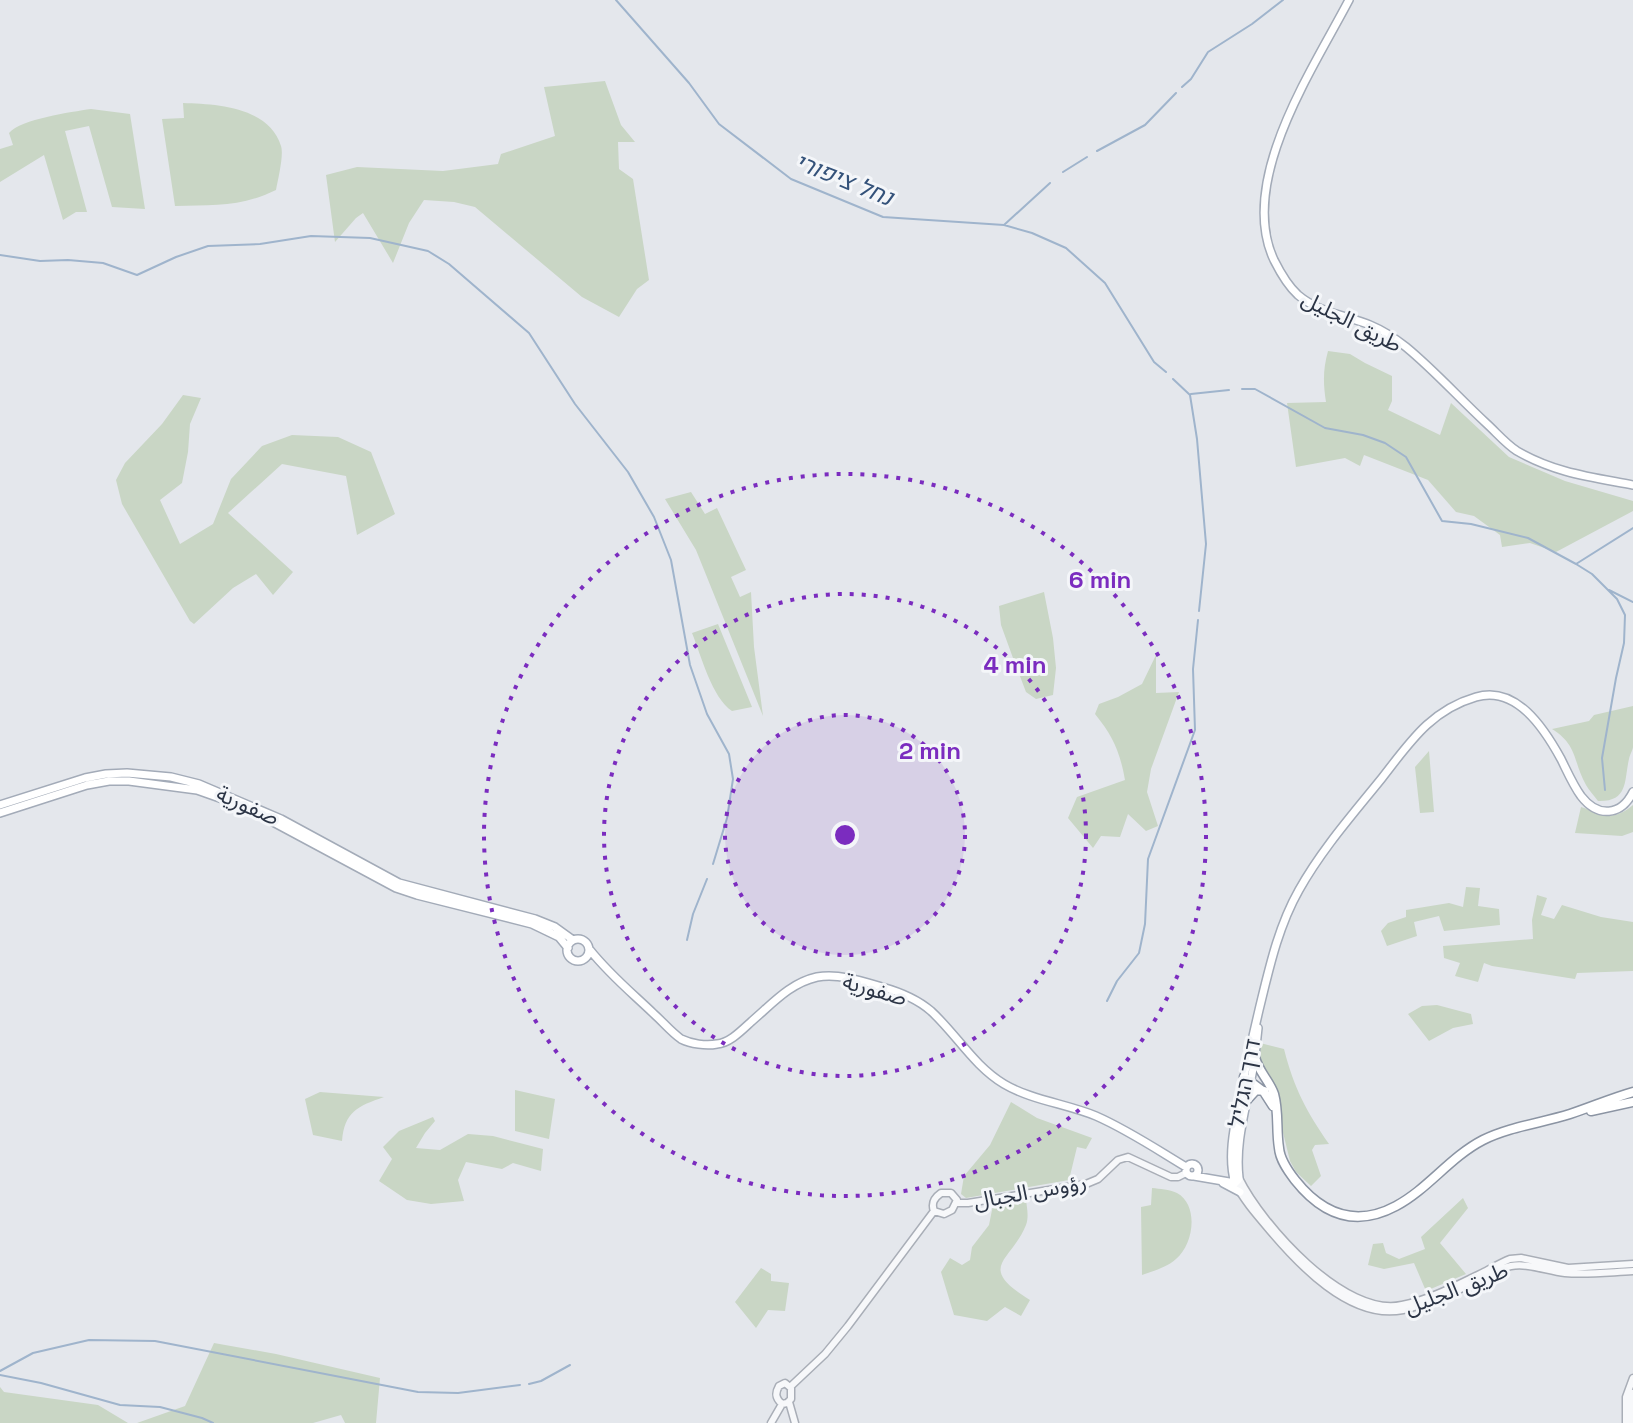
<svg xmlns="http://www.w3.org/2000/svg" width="1633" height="1423" font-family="'Space Grotesk','Noto Sans Arabic',Heebo,sans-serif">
	<rect width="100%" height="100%" fill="#e4e7ec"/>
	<path fill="#c9d6c5" d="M 605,81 L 621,125 L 635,142 L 618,142 L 619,169 L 633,179 L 649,280 L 637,289 L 619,317 L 582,297 L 475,207 L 454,202 L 424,200 L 409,223 L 393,263 L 363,213 L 356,218 L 335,242 L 326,175 L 357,167 L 443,171 L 498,164 L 501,154 L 555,136 L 544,87 Z
		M 183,103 C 217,104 269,107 281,146 C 284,155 278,179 276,190 C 241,207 214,205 175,206 L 162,119 L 184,118 Z
		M 91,109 L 130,114 L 145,209 L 112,207 L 89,126 L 65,131 L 87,212 L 76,212 L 63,220 L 44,155 L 0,182 L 0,149 L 13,145 L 9,133 C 21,119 71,112 91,109 Z
		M 1328,351 L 1350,354 L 1365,363 L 1392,376 L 1392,401 L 1388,410 L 1440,435 L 1451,403 L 1509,457 L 1565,481 L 1633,501 L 1633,511 L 1556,552 L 1530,543 L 1502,547 L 1500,535 L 1474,516 L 1456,512 L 1428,480 L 1364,455 L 1360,466 L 1345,458 L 1296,467 L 1287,403 L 1326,402 C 1323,383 1323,369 1328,351 Z
		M 183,395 L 201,398 L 190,424 L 188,452 L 182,483 L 160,500 L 180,544 L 213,524 L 231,479 L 262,446 L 292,435 L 338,437 L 371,452 L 395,514 L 357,535 L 346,476 L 282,464 L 228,513 L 293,572 L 273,595 L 256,574 L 233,588 L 194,624 L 190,621 L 122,504 L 116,480 L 125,463 L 162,424 Z
		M 691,492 L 705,514 L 717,508 L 746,570 L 731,577 L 740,597 L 751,592 L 754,647 L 763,716 L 696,550 L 665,499 Z
		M 1044,592 L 1053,638 L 1056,668 L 1053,695 L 1036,699 L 1026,692 L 1013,658 L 1001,625 L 999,606 Z
		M 718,624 L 752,707 L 732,711 C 712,698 701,655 692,633 Z
		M 1156,655 L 1156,693 L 1179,692 L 1151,769 L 1147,792 L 1158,826 L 1146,831 L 1128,814 L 1120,837 L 1101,836 L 1093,848 L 1068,818 L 1077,797 L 1125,780 C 1120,752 1113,736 1095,714 L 1099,704 L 1118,697 L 1142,684 Z
		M 1633,706 C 1633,719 1633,734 1633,747 C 1633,749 1629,757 1629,759 C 1624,780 1629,802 1598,801 C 1594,796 1589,790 1586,785 C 1573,762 1578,745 1552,729 L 1589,721 L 1594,715 Z
		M 1429,751 L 1434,812 L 1420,813 L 1415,767 Z
		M 1633,805 L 1633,832 L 1622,836 L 1575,833 L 1581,807 C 1605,815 1612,822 1633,805 Z
		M 1466,887 L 1480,888 L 1478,906 L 1499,909 L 1500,925 L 1444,931 L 1439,916 L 1414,922 L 1417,936 L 1387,946 L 1381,931 L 1388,923 L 1406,917 L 1406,910 L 1449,903 L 1463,907 Z
		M 1537,895 L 1547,898 L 1541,915 L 1554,919 L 1562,905 L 1601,917 L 1633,922 L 1633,971 L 1577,973 L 1575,979 L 1492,966 L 1484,963 L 1478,982 L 1455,976 L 1460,963 L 1444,958 L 1443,946 L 1533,939 L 1532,920 Z
		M 1437,1005 L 1471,1014 L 1473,1024 L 1453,1028 L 1429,1041 L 1408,1014 L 1422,1006 Z
		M 1260,1043 L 1284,1049 C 1294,1088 1306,1111 1329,1144 L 1315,1145 L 1312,1150 L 1321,1176 L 1311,1186 L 1296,1172 L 1290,1161 L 1277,1108 L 1258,1062 Z
		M 515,1090 L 555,1099 L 549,1139 L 515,1131 Z
		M 320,1092 L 384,1097 C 358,1106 344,1112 342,1141 L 313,1135 L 305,1099 Z
		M 1011,1102 L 1037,1118 L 1092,1138 L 1086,1149 L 1077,1147 L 1069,1180 L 966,1198 L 961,1194 L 964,1176 L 990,1145 Z
		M 433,1117 L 435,1121 L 425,1133 L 416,1148 L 440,1150 L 468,1134 L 493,1136 L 543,1149 L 541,1171 L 513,1163 L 502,1169 L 466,1162 L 458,1180 L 464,1201 L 431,1204 L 407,1200 L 379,1181 L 392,1159 L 383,1147 L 399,1131 Z
		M 1152,1188 C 1160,1189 1169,1189 1177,1193 C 1199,1205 1194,1244 1176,1259 C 1167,1267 1154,1271 1142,1275 L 1141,1207 L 1151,1205 Z
		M 1463,1198 L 1468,1208 L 1440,1243 L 1466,1274 L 1426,1291 L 1414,1263 L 1384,1269 L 1368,1265 L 1373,1244 L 1383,1243 L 1386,1253 L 1399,1259 L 1425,1249 L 1421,1237 Z
		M 1026,1200 C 1027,1208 1029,1217 1026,1225 C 1011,1262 975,1266 1030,1300 L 1021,1316 L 1005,1307 L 987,1321 L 954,1315 L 941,1272 L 950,1258 L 962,1265 L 970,1260 L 972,1247 L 989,1225 L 993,1205 Z
		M 761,1268 L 771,1274 L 771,1281 L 789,1283 L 785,1311 L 768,1310 L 756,1328 L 735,1302 Z
		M 214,1343 L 276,1354 L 380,1378 L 376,1423 L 345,1423 L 341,1415 L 313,1423 L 137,1423 L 185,1406 Z
		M 0,1387 L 4,1392 L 98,1405 L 128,1423 L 0,1423 Z"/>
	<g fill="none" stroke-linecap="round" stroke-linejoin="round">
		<path stroke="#9fb4cc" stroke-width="2" d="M 616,0 L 689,83 L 719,124 L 791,179 L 883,217 L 1004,225 L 1032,233 L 1066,248 L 1105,283 L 1154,362 L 1166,372
			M 1182,87 L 1191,79 L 1208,52 L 1252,24 L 1283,0
			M 1097,151 L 1145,125 L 1176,93
			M 1063,172 L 1087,157
			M 1004,225 L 1050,183
			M 0,255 L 40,261 L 68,260 L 103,263 L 137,275 L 176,257 L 208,246 L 260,244 L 311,236 L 370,238 L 428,251 L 449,264 L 529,333 L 575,404 L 628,472 L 654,517 L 671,560 L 690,665 L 707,714 L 729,754 L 733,779 L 727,818 L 713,864
			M 1173,379 L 1190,395 L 1197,439 L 1206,544 L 1199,611
			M 1242,389 L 1255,389 L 1325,428 L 1363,435 L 1385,443 L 1406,457 L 1442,521 L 1471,524 L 1528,538 L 1576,564 L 1592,574 L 1617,599 L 1625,615 L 1624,643 L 1616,678 L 1602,758 L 1605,790
			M 1191,394 L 1229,390
			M 1576,564 L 1633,528
			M 1609,590 L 1633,602
			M 687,940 L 693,914 L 707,879
			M 1107,1001 L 1117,981 L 1139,953 L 1145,924 L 1148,859 L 1195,730 L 1193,669 L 1198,620
			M 0,1371 L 33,1353 L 89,1340 L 155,1341 L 418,1392 L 458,1393 L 520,1385
			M 0,1375 L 41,1383 L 120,1405 L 160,1407 L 202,1418 L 213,1423
			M 529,1384 L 541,1381 L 570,1365"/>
		<g stroke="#a9aeb7" stroke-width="9">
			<path id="tertiary" d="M 1239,1178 C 1262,1225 1345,1318 1402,1305 C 1429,1300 1457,1285 1482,1273 C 1492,1268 1500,1263 1510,1259 L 1521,1258 L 1568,1268 L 1633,1264
				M 1235,1183 C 1243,1199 1255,1213 1267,1227 C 1297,1263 1350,1321 1403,1310 C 1430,1304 1458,1290 1483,1279 C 1492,1275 1501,1268 1511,1266 C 1529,1263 1547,1271 1565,1273 C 1587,1275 1611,1272 1633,1271
				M 941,1193 L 951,1193 L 957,1200 L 952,1210 L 944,1214 L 934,1211 C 931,1203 934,1198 941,1193 Z
				M 957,1203 L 968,1203 L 1086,1184 L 1098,1179 L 1118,1160 L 1128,1157 L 1171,1177 L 1178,1177 L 1186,1173
				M 790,1387 L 825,1354 L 848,1326 L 934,1211
				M 789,1402 L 795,1423
				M 771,1423 L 782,1404 L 787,1403 L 791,1399 L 791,1388 L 785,1383 L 779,1386 C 775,1393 775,1398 782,1404
				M 1626,1423 L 1626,1397 L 1633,1378
				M 1630,1423 L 1630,1399 L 1633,1393"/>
		</g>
		<g stroke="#a3abb8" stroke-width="10">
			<path id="primary" d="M 1349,0 C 1313,69 1237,181 1274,260 C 1280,272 1287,285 1298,295 C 1319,313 1346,315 1370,325 C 1382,330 1396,339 1406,347 C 1434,370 1459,398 1486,423 C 1496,432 1506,444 1517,451 C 1555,473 1591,477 1633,485
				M 0,805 L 85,778 L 106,774 L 127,773 L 171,777 L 199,784 L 281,819 L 399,883 L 535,919 L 555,927 L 573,940
				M 0,813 L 87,785 L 109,781 L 129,781 L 197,790 L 231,802 L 273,822 L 396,888 L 417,895 L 532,924 L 559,937 L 568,948
				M567 950a11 11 0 1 1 22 0a11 11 0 1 1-22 0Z
				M 590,950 C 610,975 631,992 654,1014 C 663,1022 671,1032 681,1039 C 691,1044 706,1046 717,1044 C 730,1043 742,1030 752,1021 C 772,1004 790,983 817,977 C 838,973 862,981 882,987 C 900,992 917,999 931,1011 C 957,1035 974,1066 1004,1084 C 1031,1100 1067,1104 1096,1116 C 1128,1130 1156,1149 1186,1167
				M1186 1170a6 6 0 1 1 12 0a6 6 0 1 1-12 0Z
				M 1194,1176 L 1235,1183 L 1238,1180
				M 1239,1178 C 1235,1144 1245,1112 1251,1079 C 1255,1062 1256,1045 1258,1028
				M 1223,1183 L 1240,1192
				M 1235,1183 C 1226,1153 1237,1116 1242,1087 C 1247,1061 1253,1036 1259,1010 C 1269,969 1278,927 1299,890 C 1322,849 1353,814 1382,778 C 1410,742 1431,710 1476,697 C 1516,685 1544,728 1561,759 C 1567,771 1573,785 1581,796 C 1598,818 1621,816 1633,792"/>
		</g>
		<g stroke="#8b94a3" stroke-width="11">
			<path id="trunk" d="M 1255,1057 C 1258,1071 1269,1080 1274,1094 C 1279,1112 1276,1130 1279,1148 C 1280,1160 1288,1171 1295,1180 C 1322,1214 1355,1228 1396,1206 C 1428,1189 1450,1157 1483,1140 C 1509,1127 1541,1123 1570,1114 C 1591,1107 1612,1098 1633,1092
				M 1244,1077 L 1264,1092 L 1273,1106
				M 1246,1101 L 1256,1090 L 1264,1091
				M 1591,1111 L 1633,1102"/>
		</g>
		<use href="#tertiary" stroke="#f7f8fa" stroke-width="6"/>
		<use href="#primary" stroke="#fff" stroke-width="7"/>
		<use href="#trunk" stroke="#fff" stroke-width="8"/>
	</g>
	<circle cx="845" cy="835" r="120" fill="#7b2cbf" fill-opacity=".12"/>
	<g fill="none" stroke="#7b2cbf" stroke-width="4" stroke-dasharray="4 8">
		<circle cx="845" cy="835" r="120"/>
		<circle cx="845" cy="835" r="241"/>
		<circle cx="845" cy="835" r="361"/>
	</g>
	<g text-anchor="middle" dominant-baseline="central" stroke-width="6" stroke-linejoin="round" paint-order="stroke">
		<g font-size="22" fill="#2b3445" stroke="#f4f6f9">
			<text transform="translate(1352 321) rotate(27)">طريق الجليل</text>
			<text transform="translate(248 805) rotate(24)">صفورية</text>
			<text transform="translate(875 989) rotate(16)">صفورية</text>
			<text transform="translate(1244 1083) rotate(-79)">דרך הגליל</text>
			<text transform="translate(1030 1191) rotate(-10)">رؤوس الجبال</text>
			<text transform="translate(1456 1288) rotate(-21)">طريق الجليل</text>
		</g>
		<g font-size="24" font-style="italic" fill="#34527a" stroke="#f4f6f9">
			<text transform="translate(844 179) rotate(22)">נחל ציפורי</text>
		</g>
	</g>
	<circle cx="845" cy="835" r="12" fill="#7b2cbf" stroke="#f4f6f9" stroke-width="4"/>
	<g font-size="24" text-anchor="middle" font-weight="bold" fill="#7b2cbf" stroke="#f4f6f9" stroke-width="6" stroke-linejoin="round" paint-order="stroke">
		<text x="1100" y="588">6 min</text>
		<text x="1015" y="673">4 min</text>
		<text x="930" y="759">2 min</text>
	</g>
</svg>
